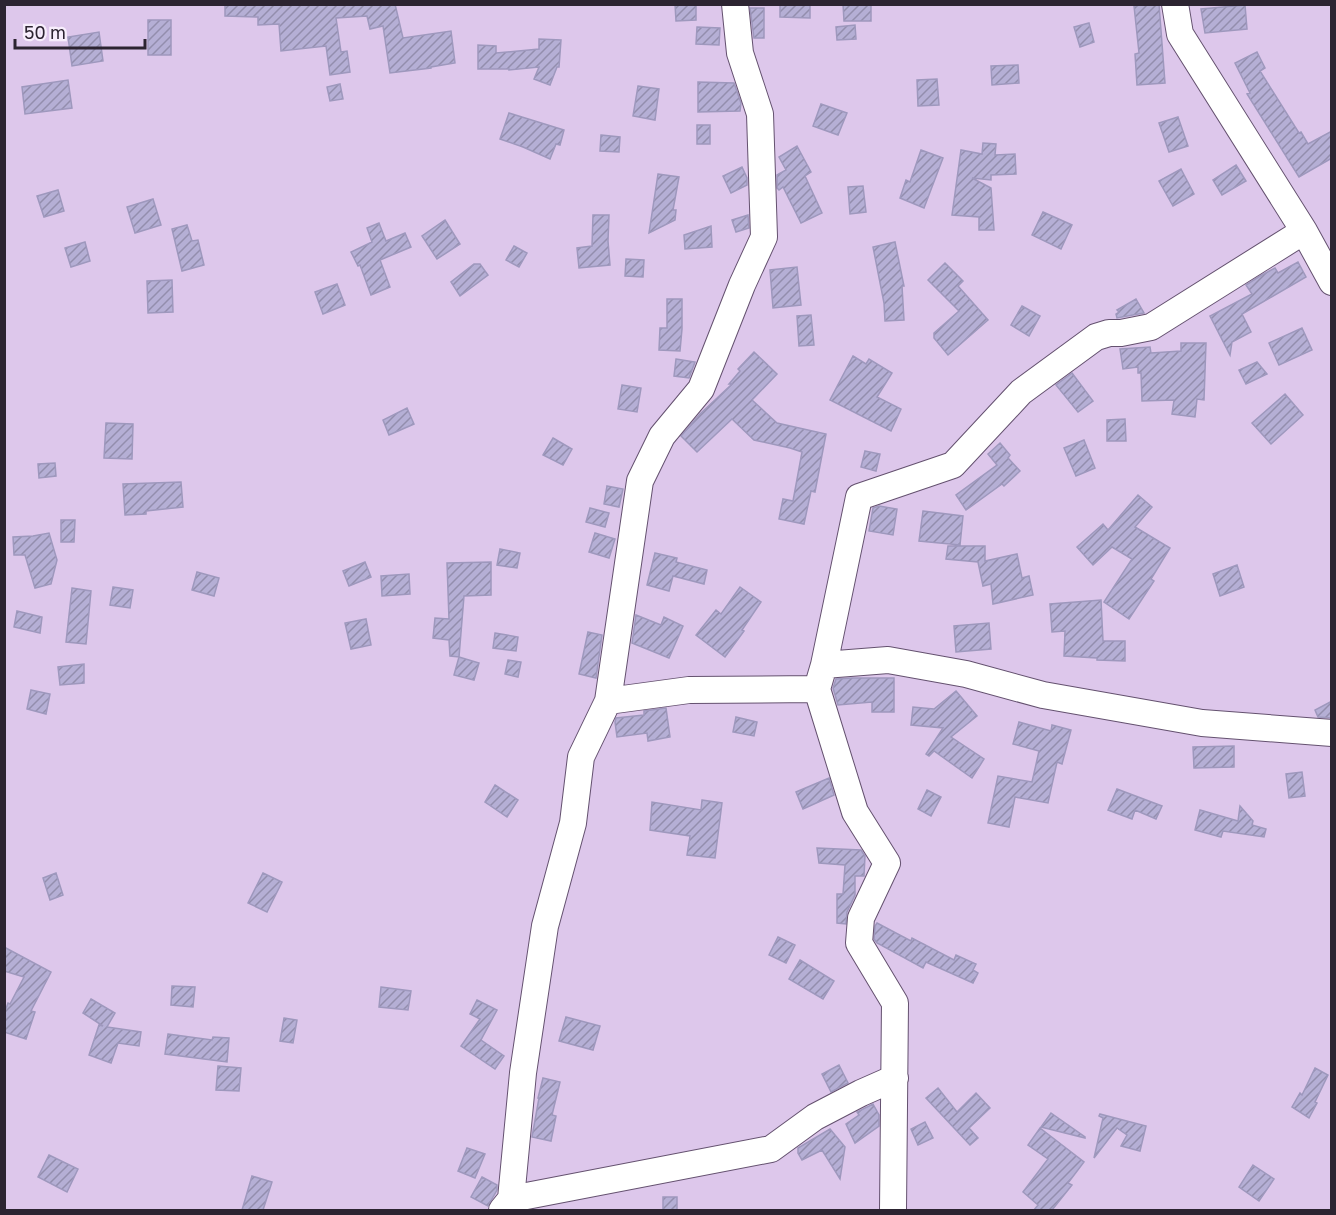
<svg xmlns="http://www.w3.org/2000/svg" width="1336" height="1215" font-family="'Golos Text',sans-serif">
	<defs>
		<pattern id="building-hatch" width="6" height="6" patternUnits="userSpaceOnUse" patternTransform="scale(1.5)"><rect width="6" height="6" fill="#b5afd5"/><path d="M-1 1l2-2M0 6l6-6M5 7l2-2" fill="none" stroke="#938ead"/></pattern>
	</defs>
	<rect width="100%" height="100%" fill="#ddc7eb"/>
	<path fill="url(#building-hatch)" stroke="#9e98bd" stroke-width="1.5" d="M 225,4 L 395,4 L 403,38 L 451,31 L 455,63 L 431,67 L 431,68 L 390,73 L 383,26 L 370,29 L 367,16 L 336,18 L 341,52 L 347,51 L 350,72 L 330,75 L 326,46 L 281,51 L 279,24 L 258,25 L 258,17 L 225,16 Z
		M 675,4 L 696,4 L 696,20 L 676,21 Z
		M 780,4 L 810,4 L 810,18 L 780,17 Z
		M 843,4 L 871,4 L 871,21 L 844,21 Z
		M 1147,4 L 1159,4 L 1165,83 L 1137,85 L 1135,54 L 1139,53 L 1134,6 Z
		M 1245,5 L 1247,29 L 1205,33 L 1201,9 Z
		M 750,8 L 764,8 L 764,38 L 754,38 Z
		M 148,20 L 171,20 L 171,55 L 148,55 Z
		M 1089,23 L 1094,42 L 1080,47 L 1074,27 Z
		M 855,25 L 856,39 L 837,40 L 836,27 Z
		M 697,27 L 720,28 L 719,45 L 696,44 Z
		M 99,32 L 103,61 L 72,66 L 68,37 Z
		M 539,39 L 561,40 L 559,67 L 557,67 L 550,85 L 534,79 L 539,67 L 509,70 L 509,69 L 478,69 L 478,45 L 496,46 L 496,53 L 539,49 Z
		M 1257,52 L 1265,68 L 1260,71 L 1299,133 L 1301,132 L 1308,144 L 1332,131 L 1332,158 L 1299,177 L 1247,94 L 1250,93 L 1235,63 Z
		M 1018,65 L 1019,83 L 992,85 L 991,66 Z
		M 937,79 L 939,105 L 918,106 L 917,80 Z
		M 68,80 L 72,108 L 25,114 L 22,87 Z
		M 698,82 L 734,83 L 741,103 L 740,111 L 698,112 Z
		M 340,84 L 343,99 L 330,101 L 327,87 Z
		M 638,86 L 659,89 L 655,120 L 633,116 Z
		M 821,104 L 847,113 L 838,135 L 813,126 Z
		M 509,113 L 564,130 L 560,145 L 556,144 L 550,159 L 523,147 L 500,139 Z
		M 1178,117 L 1188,146 L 1169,152 L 1159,123 Z
		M 697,125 L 710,125 L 710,144 L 697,144 Z
		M 601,135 L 620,137 L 619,152 L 600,151 Z
		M 983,143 L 996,144 L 995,155 L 1015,154 L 1016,174 L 991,175 L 991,180 L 972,178 L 991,188 L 994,230 L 979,230 L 979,217 L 952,215 L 961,150 L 982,154 Z
		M 797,146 L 811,172 L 805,176 L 822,213 L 801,223 L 783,187 L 779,190 L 777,188 L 777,175 L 786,170 L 779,157 Z
		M 921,150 L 943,158 L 924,208 L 900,198 L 906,180 L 910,182 Z
		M 1236,165 L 1246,181 L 1222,195 L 1213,180 Z
		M 742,167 L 747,178 L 747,185 L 731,193 L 723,176 Z
		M 1181,169 L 1194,194 L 1173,206 L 1159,181 Z
		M 658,174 L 679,177 L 673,210 L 676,210 L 675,220 L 649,233 Z
		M 863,186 L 866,212 L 850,214 L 848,187 Z
		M 58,190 L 64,211 L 44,217 L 37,196 Z
		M 153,199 L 161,225 L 135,233 L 127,207 Z
		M 1043,212 L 1072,225 L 1061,249 L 1032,235 Z
		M 593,215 L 609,215 L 608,241 L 610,265 L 579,268 L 577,248 L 592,246 Z
		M 748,215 L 749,228 L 736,232 L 732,220 Z
		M 445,220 L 460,244 L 437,259 L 422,236 Z
		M 379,223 L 386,241 L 405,233 L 411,247 L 380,260 L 390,287 L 371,295 L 360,265 L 358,266 L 351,252 L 372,242 L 367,228 Z
		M 187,225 L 192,241 L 198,240 L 204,265 L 182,271 L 172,229 Z
		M 711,226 L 712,247 L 685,249 L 684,235 Z
		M 85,242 L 90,261 L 71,267 L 65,248 Z
		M 895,242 L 904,286 L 902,286 L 904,320 L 885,321 L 884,303 L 873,247 Z
		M 514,246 L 527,253 L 519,267 L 506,260 Z
		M 626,259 L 644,260 L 643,277 L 625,276 Z
		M 1298,262 L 1306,277 L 1242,314 L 1251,332 L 1232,342 L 1230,355 L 1210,316 L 1252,294 L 1246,285 L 1260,276 L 1275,268 L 1278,273 Z
		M 945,263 L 963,281 L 958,286 L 988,320 L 948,355 L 934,338 L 934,333 L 959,311 L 928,280 Z
		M 474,264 L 480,264 L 488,275 L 460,296 L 451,282 Z
		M 797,267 L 801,305 L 773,308 L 770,270 Z
		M 172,280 L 173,312 L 148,313 L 147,281 Z
		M 337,284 L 345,305 L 323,314 L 315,292 Z
		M 667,299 L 682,299 L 682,329 L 680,351 L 659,350 L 660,328 L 667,328 Z
		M 1136,299 L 1144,313 L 1117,318 L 1116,314 L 1119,312 L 1117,310 Z
		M 1022,306 L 1040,316 L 1029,336 L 1011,325 Z
		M 811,315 L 814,345 L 799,346 L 797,316 Z
		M 1302,328 L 1312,350 L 1279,365 L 1269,343 Z
		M 1181,343 L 1206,343 L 1204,400 L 1197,399 L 1195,417 L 1172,414 L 1174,400 L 1142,401 L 1141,373 L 1138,373 L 1138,367 L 1123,369 L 1120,349 L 1150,347 L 1151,353 L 1181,351 Z
		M 754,352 L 777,374 L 752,400 L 777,423 L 826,434 L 815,492 L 811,491 L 804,524 L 779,519 L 783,499 L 793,501 L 802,452 L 790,448 L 754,440 L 732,419 L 697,452 L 681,436 L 700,414 L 732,384 L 729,384 L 740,371 L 738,369 Z
		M 853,356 L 866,364 L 869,359 L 892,373 L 877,397 L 901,409 L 891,431 L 830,400 Z
		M 676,359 L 695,362 L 689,378 L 674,376 Z
		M 1257,362 L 1267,374 L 1246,384 L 1239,370 Z
		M 1072,373 L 1093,401 L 1078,412 L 1056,385 Z
		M 622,385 L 641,388 L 637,412 L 618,409 Z
		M 1285,394 L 1303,415 L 1271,444 L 1252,423 Z
		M 407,408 L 414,424 L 389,435 L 383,420 Z
		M 1125,419 L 1126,441 L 1107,441 L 1107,420 Z
		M 106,423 L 133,424 L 132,459 L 104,458 Z
		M 553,438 L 572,449 L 563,465 L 543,455 Z
		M 1084,440 L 1095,468 L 1076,476 L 1064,448 Z
		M 1000,443 L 1010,455 L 1008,458 L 1020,471 L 1004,486 L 1002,484 L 966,510 L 956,495 L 997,465 L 988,454 Z
		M 865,451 L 880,454 L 876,471 L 861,467 Z
		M 55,463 L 56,476 L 39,478 L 38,464 Z
		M 181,482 L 183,507 L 146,511 L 146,514 L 125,515 L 123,484 Z
		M 607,486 L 623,489 L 619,507 L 604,504 Z
		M 1138,495 L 1152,507 L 1135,527 L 1170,548 L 1151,579 L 1154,581 L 1129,619 L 1104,602 L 1132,559 L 1112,547 L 1093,565 L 1077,547 L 1103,524 L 1108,530 Z
		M 879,506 L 897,509 L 893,535 L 869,531 L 873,508 Z
		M 590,508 L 609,513 L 605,527 L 586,522 Z
		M 923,511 L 963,516 L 960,545 L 919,541 Z
		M 61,520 L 75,520 L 74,542 L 61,542 Z
		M 49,533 L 57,560 L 51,584 L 35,588 L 25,555 L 14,555 L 13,537 L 33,536 Z
		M 595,533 L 615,539 L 609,558 L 589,552 Z
		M 948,546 L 985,546 L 985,561 L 1017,554 L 1022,578 L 1029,576 L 1033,595 L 993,604 L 991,584 L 983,586 L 978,562 L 946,559 Z
		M 500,549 L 520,553 L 517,568 L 497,565 Z
		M 655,553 L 677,558 L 676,562 L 707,570 L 704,584 L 673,576 L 669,591 L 647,585 Z
		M 365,562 L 371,577 L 349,586 L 343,571 Z
		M 491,562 L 491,595 L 464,596 L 459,657 L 450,656 L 449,640 L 433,638 L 435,618 L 449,619 L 447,563 Z
		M 1237,565 L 1244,587 L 1220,596 L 1213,574 Z
		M 197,572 L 219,578 L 214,596 L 192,590 Z
		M 409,574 L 410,594 L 382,596 L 381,576 Z
		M 113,587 L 133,590 L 130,608 L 110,605 Z
		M 740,587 L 761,602 L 742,630 L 744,631 L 725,657 L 696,635 L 716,610 L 721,614 Z
		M 72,588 L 91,591 L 86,644 L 66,642 Z
		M 1101,600 L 1103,641 L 1125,641 L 1125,661 L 1097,660 L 1097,658 L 1064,656 L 1065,631 L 1052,632 L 1050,604 Z
		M 17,611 L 42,617 L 40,633 L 14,627 Z
		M 636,615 L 661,625 L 664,617 L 683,626 L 669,658 L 632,643 Z
		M 366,619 L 371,645 L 351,649 L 345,623 Z
		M 989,623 L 991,649 L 956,652 L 954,626 Z
		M 588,632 L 602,635 L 596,678 L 579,674 Z
		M 495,633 L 518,637 L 516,651 L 493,648 Z
		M 459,657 L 479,663 L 474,680 L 454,675 Z
		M 508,660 L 521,662 L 518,677 L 505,674 Z
		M 84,664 L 84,683 L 60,685 L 58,667 Z
		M 852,678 L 894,678 L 894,712 L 872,712 L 872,702 L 838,705 L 833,688 L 836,679 Z
		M 31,690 L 50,694 L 46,714 L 27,709 Z
		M 956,691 L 977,716 L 951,737 L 984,759 L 972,778 L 934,751 L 929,756 L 926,754 L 943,728 L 911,725 L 913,707 L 934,709 Z
		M 1332,701 L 1332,718 L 1318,717 L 1315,710 Z
		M 666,708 L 670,737 L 648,741 L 647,733 L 617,737 L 615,722 L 616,718 L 644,715 L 644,711 Z
		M 736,717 L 757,722 L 754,736 L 733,732 Z
		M 1019,722 L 1051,731 L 1052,725 L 1071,730 L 1062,764 L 1057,762 L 1048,803 L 1015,797 L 1009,827 L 988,823 L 998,776 L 1032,782 L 1039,751 L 1013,744 Z
		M 1234,746 L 1234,767 L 1194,768 L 1193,747 Z
		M 1302,772 L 1305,796 L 1289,798 L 1286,774 Z
		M 829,778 L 834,795 L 803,809 L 796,792 Z
		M 495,785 L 518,800 L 507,817 L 485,802 Z
		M 1117,789 L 1162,806 L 1156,819 L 1135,810 L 1132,819 L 1108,810 Z
		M 927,790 L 941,797 L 931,816 L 918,809 Z
		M 702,800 L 722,803 L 715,858 L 687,855 L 690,836 L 650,830 L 652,802 L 701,810 Z
		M 1240,806 L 1253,821 L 1252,825 L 1266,829 L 1264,837 L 1223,831 L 1221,837 L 1195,830 L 1200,810 L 1238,821 Z
		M 817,848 L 861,850 L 865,856 L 864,876 L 855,876 L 855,895 L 847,912 L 846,924 L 837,923 L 837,894 L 843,894 L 845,865 L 819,863 Z
		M 56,873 L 63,895 L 50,900 L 43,878 Z
		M 263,873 L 282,882 L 267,912 L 248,903 Z
		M 877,923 L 911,941 L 912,938 L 954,960 L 956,955 L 976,964 L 973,970 L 978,973 L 973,983 L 926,962 L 923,968 L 877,943 L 874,939 L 875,926 Z
		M 778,937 L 795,945 L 786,963 L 769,955 Z
		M 4,947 L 51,972 L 31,1011 L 35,1012 L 26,1039 L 4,1032 L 4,1014 L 8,1003 L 10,1004 L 24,977 L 4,971 Z
		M 800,960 L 834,981 L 823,999 L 789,979 Z
		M 172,986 L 195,987 L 193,1007 L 171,1005 Z
		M 381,987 L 411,991 L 408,1010 L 379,1007 Z
		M 91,999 L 115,1013 L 107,1027 L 141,1032 L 139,1046 L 118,1043 L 111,1063 L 89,1055 L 99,1025 L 103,1026 L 83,1013 Z
		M 477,1000 L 497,1010 L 481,1040 L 504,1056 L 495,1069 L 461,1046 L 480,1019 L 470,1014 Z
		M 566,1017 L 600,1026 L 593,1050 L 559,1041 Z
		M 284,1018 L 297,1020 L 293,1043 L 280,1041 Z
		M 168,1034 L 212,1040 L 213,1037 L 229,1038 L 227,1062 L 165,1054 Z
		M 839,1065 L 848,1083 L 831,1092 L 822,1074 Z
		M 218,1066 L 241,1068 L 239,1091 L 216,1090 Z
		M 1315,1068 L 1328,1075 L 1315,1102 L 1317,1103 L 1309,1118 L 1292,1107 L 1300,1093 L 1302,1095 Z
		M 543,1078 L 560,1082 L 552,1115 L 556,1116 L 551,1141 L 532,1137 L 539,1098 L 538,1098 Z
		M 938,1088 L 957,1112 L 976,1093 L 990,1108 L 969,1128 L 978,1138 L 970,1145 L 926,1098 Z
		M 873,1104 L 879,1115 L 879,1126 L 855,1143 L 846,1124 L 859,1115 L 857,1112 Z
		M 1051,1113 L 1085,1137 L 1085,1138 L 1041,1127 Z
		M 1100,1114 L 1146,1126 L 1140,1151 L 1121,1146 L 1127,1135 L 1117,1128 L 1094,1158 L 1103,1118 L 1099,1116 Z
		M 925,1122 L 933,1138 L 918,1145 L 911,1129 Z
		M 1040,1128 L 1084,1162 L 1068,1183 L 1072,1185 L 1052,1210 L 1034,1210 L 1038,1205 L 1023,1192 L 1048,1159 L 1028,1145 Z
		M 830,1129 L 845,1147 L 840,1179 L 822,1150 L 802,1160 L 798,1153 L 798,1148 Z
		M 467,1148 L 485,1154 L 475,1178 L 458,1171 Z
		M 49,1155 L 78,1169 L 67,1192 L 38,1177 Z
		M 1253,1165 L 1274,1179 L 1259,1201 L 1239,1187 Z
		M 252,1176 L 272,1182 L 263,1210 L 242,1210 Z
		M 482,1177 L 497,1185 L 497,1190 L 488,1206 L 471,1197 Z
		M 663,1197 L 677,1197 L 677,1210 L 663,1210 Z"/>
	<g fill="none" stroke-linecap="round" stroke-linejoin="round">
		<g stroke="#64516f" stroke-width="28">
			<path id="minor" d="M 1175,4 L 1180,34 L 1304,231 L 1332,282
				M 824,665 L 888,660 L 966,674 L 1043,695 L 1202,723 L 1332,733
				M 608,701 L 689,690 L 817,689
				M 511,1199 L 771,1149 L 815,1117 L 861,1093 L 895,1078
				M 502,1210 L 511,1199 L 523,1073 L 545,926 L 573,823 L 581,757 L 608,701 L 640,481 L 662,436 L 701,389 L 742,285 L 764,237 L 760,114 L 740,53 L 735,4
				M 893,1210 L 895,1003 L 859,943 L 861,918 L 887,863 L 855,812 L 817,689 L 824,665 L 859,497 L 953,465 L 1021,392 L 1096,337 L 1109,333 L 1121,333 L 1151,327 L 1304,231"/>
		</g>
		<use href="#minor" stroke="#fff" stroke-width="26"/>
	</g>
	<rect width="1336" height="1215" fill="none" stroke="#2c2431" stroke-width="12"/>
	<path d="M15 39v9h130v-9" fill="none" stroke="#2c2431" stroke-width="3"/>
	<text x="24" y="39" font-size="18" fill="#2c2431" stroke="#f7eefc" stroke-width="4.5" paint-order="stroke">50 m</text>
</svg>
